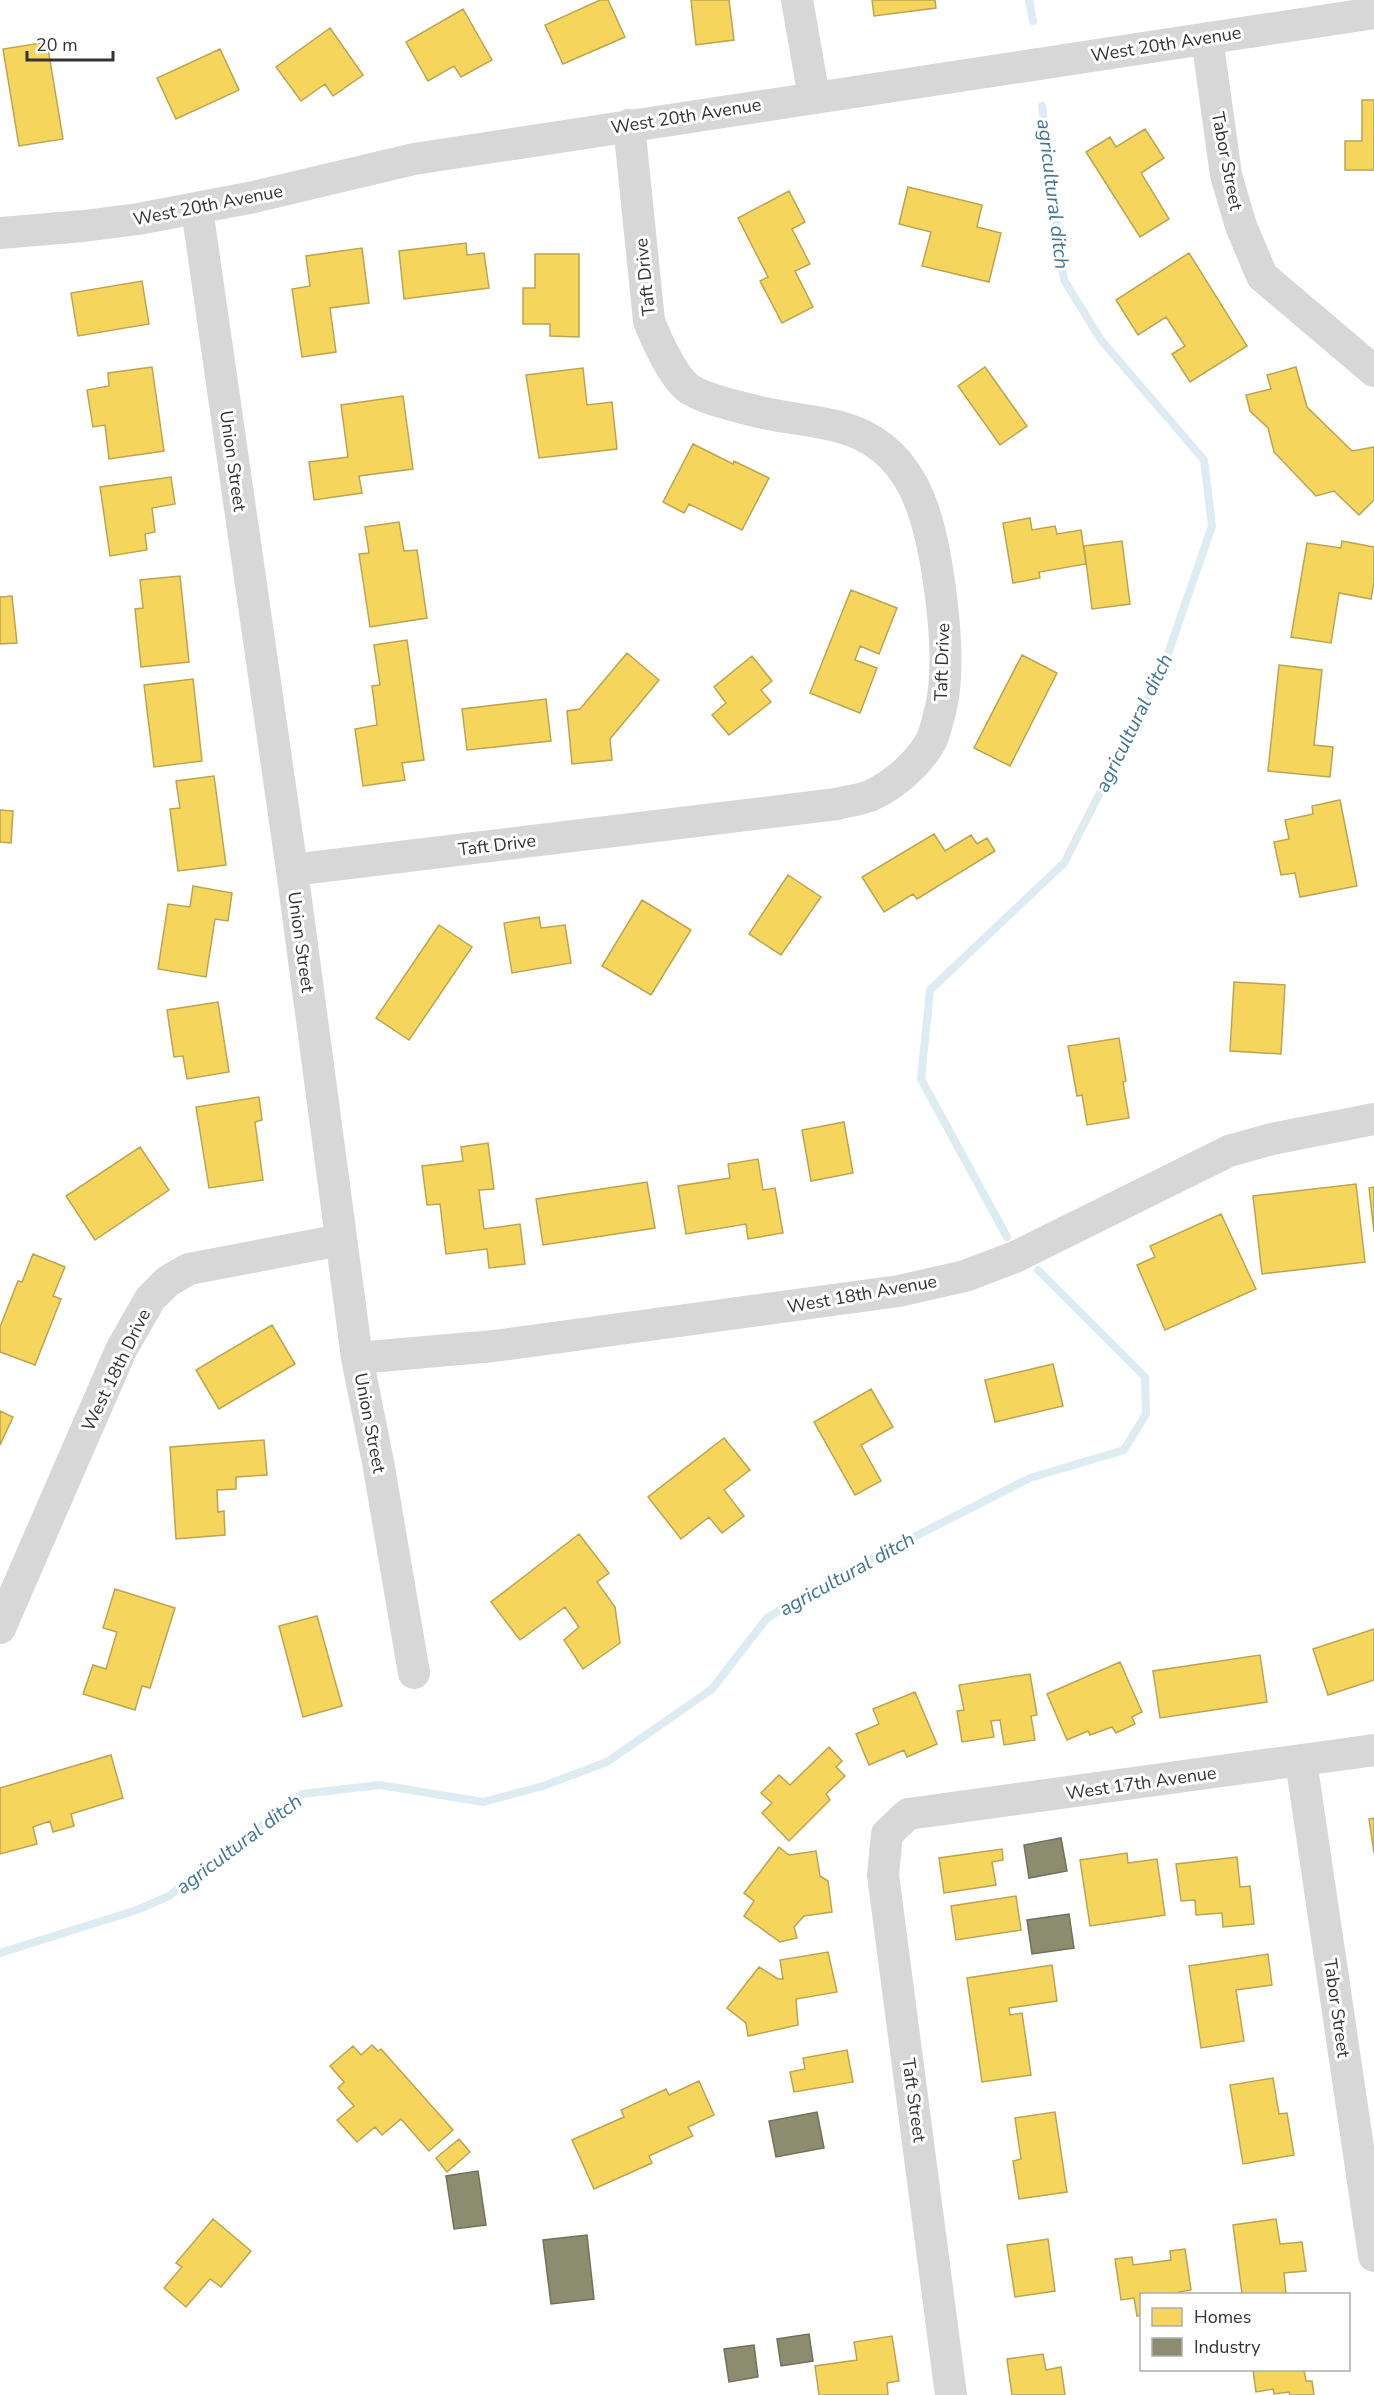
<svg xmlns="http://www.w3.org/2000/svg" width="1374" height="2395" font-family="'Nunito Sans',sans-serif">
	<rect width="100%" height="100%" fill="#fff"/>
	<path fill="#f6d55c" stroke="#bca450" stroke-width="1.5" d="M 600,0 L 608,0 L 625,37 L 563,64 L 545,25 Z
		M 691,0 L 729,0 L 734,40 L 696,45 Z
		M 872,0 L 935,0 L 936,8 L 874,16 Z
		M 463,9 L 492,60 L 461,77 L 454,66 L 428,81 L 406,42 Z
		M 330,28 L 363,75 L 333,96 L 325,84 L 301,101 L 276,67 Z
		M 47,42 L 63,139 L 19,146 L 3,49 Z
		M 220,49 L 239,90 L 176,119 L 157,78 Z
		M 1362,100 L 1374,100 L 1374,170 L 1345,170 L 1345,141 L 1362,141 Z
		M 1145,129 L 1164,158 L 1141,173 L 1169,219 L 1140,237 L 1086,152 L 1110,137 L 1116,147 Z
		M 908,187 L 982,205 L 977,227 L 1001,233 L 989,282 L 922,266 L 931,232 L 899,224 Z
		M 789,191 L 805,222 L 792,229 L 810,264 L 795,271 L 813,307 L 782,323 L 760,281 L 768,277 L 738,218 Z
		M 466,243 L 467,255 L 484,253 L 489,288 L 404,299 L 399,251 Z
		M 362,248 L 369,303 L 330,308 L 336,352 L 302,357 L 292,289 L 310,286 L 306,256 Z
		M 1189,253 L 1247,346 L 1190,382 L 1172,354 L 1185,346 L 1166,317 L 1138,335 L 1116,300 Z
		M 535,254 L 579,254 L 579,337 L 550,336 L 550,324 L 523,324 L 523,288 L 535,288 Z
		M 142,281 L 149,324 L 78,336 L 71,293 Z
		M 152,367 L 164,451 L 109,459 L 105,425 L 93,427 L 87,390 L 109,386 L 108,373 Z
		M 985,367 L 1027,426 L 1000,445 L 958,386 Z
		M 1296,367 L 1307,407 L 1352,451 L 1374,447 L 1374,500 L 1359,515 L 1334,491 L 1316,496 L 1274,452 L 1268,428 L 1250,411 L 1246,395 L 1271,389 L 1267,375 Z
		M 583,368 L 587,405 L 612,402 L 617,449 L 539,458 L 526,375 Z
		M 403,396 L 413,469 L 359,476 L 362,493 L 314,500 L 309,462 L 348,457 L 341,405 Z
		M 693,444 L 733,464 L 734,461 L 769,478 L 742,530 L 689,504 L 684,513 L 663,502 Z
		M 171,477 L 175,504 L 152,508 L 155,532 L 145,534 L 147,550 L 110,556 L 100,487 Z
		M 1030,518 L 1032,530 L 1055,526 L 1057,534 L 1081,530 L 1086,564 L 1039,572 L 1040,578 L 1013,583 L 1003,523 Z
		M 399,522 L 404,551 L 417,550 L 427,618 L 370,627 L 359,554 L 369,553 L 365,527 Z
		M 1122,541 L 1130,604 L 1092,609 L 1084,546 Z
		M 1342,541 L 1374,547 L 1374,582 L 1371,599 L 1339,593 L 1331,643 L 1291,637 L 1307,543 L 1341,548 Z
		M 180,576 L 189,662 L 141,667 L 135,609 L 143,608 L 140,580 Z
		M 851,590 L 897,608 L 879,654 L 860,646 L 855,660 L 877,668 L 860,713 L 810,693 Z
		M 12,596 L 17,643 L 0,644 L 0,597 Z
		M 407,640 L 424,760 L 402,763 L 405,780 L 363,786 L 355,729 L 377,725 L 372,686 L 380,685 L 374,645 Z
		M 627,653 L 659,680 L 610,739 L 612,760 L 572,764 L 567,711 L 580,709 Z
		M 1022,655 L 1057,673 L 1010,766 L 974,748 Z
		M 752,656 L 772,681 L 761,690 L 771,702 L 729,735 L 712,715 L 726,703 L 714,687 Z
		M 1279,665 L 1322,670 L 1314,745 L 1333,747 L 1330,777 L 1268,771 Z
		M 193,679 L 202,761 L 154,767 L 144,685 Z
		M 546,699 L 551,741 L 467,750 L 462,709 Z
		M 214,776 L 226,865 L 178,871 L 170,809 L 180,808 L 176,781 Z
		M 1340,800 L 1357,886 L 1300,897 L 1295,873 L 1281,875 L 1274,842 L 1289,839 L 1285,820 L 1313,814 L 1312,806 Z
		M 0,810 L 13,811 L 11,843 L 0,842 Z
		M 934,834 L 945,851 L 971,835 L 977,844 L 987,838 L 995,851 L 917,899 L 913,894 L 884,912 L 862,877 Z
		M 788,875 L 821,897 L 781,955 L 749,934 Z
		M 193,886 L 232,893 L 228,921 L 215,919 L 206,977 L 158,969 L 168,904 L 190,907 Z
		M 642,900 L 691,930 L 651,995 L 602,966 Z
		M 539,917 L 541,928 L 565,925 L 571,963 L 512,973 L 504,923 Z
		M 439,925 L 472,947 L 409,1040 L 376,1018 Z
		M 1234,982 L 1285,985 L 1281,1054 L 1230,1051 Z
		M 218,1002 L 229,1072 L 187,1079 L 183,1056 L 174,1057 L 167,1010 Z
		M 1119,1038 L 1126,1081 L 1123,1082 L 1129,1118 L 1087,1125 L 1082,1095 L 1077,1096 L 1068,1046 Z
		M 259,1097 L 262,1120 L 255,1122 L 263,1180 L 209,1188 L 196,1107 Z
		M 844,1122 L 853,1173 L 811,1181 L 802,1130 Z
		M 488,1143 L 494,1189 L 479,1190 L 484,1229 L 520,1224 L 525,1264 L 489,1268 L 487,1249 L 446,1254 L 440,1204 L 427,1205 L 422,1166 L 463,1161 L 461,1147 Z
		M 140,1147 L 169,1190 L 95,1240 L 66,1196 Z
		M 758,1159 L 763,1190 L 775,1188 L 783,1233 L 748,1239 L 746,1224 L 686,1234 L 678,1186 L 730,1178 L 728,1164 Z
		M 647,1182 L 655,1228 L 543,1245 L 536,1199 Z
		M 1356,1184 L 1365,1262 L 1262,1274 L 1253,1196 Z
		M 1374,1187 L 1374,1232 L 1369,1188 Z
		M 1221,1214 L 1256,1289 L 1165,1330 L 1137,1265 L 1155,1257 L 1150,1246 Z
		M 33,1254 L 65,1267 L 53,1296 L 61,1299 L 35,1365 L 0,1352 L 0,1327 L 18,1281 L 22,1282 Z
		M 272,1325 L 295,1364 L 219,1409 L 196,1370 Z
		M 1053,1364 L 1063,1406 L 995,1422 L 985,1380 Z
		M 871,1389 L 893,1427 L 861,1445 L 881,1481 L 855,1495 L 814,1422 Z
		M 0,1411 L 13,1417 L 0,1445 Z
		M 724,1438 L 750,1470 L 724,1490 L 744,1516 L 722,1533 L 709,1517 L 681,1539 L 648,1497 Z
		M 264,1440 L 267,1475 L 236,1477 L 236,1489 L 217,1490 L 218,1512 L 224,1511 L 225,1535 L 176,1539 L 170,1447 Z
		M 579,1534 L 609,1573 L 597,1582 L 615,1607 L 620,1643 L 583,1669 L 564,1640 L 579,1627 L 565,1607 L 520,1640 L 491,1602 Z
		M 115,1589 L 175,1608 L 150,1688 L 142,1686 L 135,1710 L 83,1694 L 93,1665 L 106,1669 L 117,1632 L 103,1628 Z
		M 317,1616 L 342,1706 L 303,1717 L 279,1626 Z
		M 1374,1629 L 1374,1680 L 1328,1695 L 1313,1649 Z
		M 1260,1655 L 1267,1702 L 1160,1718 L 1153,1671 Z
		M 1120,1662 L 1142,1712 L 1132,1717 L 1135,1724 L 1116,1733 L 1112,1727 L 1090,1735 L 1088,1731 L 1067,1740 L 1047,1694 Z
		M 1030,1674 L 1037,1715 L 1031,1716 L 1035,1740 L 1004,1745 L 1000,1720 L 991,1721 L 994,1737 L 962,1742 L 957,1711 L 964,1710 L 959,1685 Z
		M 915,1692 L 937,1744 L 907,1757 L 904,1750 L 869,1765 L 856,1734 L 879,1724 L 873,1709 Z
		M 829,1747 L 842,1761 L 836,1767 L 845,1776 L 826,1794 L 830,1800 L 789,1841 L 762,1813 L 772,1803 L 761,1793 L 779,1775 L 790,1785 Z
		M 111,1755 L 123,1798 L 71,1814 L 74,1826 L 53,1832 L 50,1821 L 33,1827 L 37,1844 L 0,1854 L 0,1788 Z
		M 1374,1818 L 1374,1853 L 1369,1819 Z
		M 779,1847 L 789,1855 L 816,1851 L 820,1876 L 828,1881 L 832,1912 L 804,1916 L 794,1927 L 797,1938 L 780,1942 L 744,1916 L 754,1901 L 744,1893 Z
		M 1002,1849 L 1003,1860 L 992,1862 L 996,1885 L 944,1893 L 939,1858 Z
		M 1127,1853 L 1128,1863 L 1157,1859 L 1165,1915 L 1090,1926 L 1080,1860 Z
		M 1237,1857 L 1240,1887 L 1250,1886 L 1254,1924 L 1223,1927 L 1222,1913 L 1196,1915 L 1195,1900 L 1181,1901 L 1176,1864 Z
		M 1016,1896 L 1021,1930 L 956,1940 L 951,1906 Z
		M 828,1952 L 837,1992 L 796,1999 L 798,2025 L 748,2036 L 746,2023 L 727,2008 L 759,1967 L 778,1979 L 783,1979 L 780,1960 Z
		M 1268,1954 L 1272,1985 L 1236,1990 L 1244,2041 L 1201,2048 L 1189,1966 Z
		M 1052,1965 L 1057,2001 L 1009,2008 L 1010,2015 L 1022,2013 L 1031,2075 L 982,2082 L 967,1978 Z
		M 372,2045 L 378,2051 L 381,2049 L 453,2130 L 429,2151 L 401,2119 L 382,2135 L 375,2127 L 357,2142 L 337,2120 L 354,2106 L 338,2088 L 344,2082 L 330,2066 L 353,2046 L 361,2055 Z
		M 847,2050 L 853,2082 L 794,2092 L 790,2072 L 805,2069 L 803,2058 Z
		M 1273,2078 L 1279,2114 L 1287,2113 L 1294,2155 L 1243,2164 L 1230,2085 Z
		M 699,2081 L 714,2115 L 688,2127 L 693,2136 L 649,2156 L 652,2163 L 594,2189 L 572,2140 L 624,2117 L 621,2110 L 666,2089 L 669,2095 Z
		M 1055,2112 L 1067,2192 L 1019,2199 L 1013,2161 L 1021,2159 L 1015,2118 Z
		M 459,2139 L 470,2152 L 447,2172 L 436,2158 Z
		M 213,2219 L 251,2251 L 221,2287 L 210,2279 L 186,2307 L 164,2288 L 182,2267 L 176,2263 Z
		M 1276,2219 L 1280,2244 L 1302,2242 L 1306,2271 L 1284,2273 L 1286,2294 L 1242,2294 L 1233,2225 Z
		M 1048,2239 L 1055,2291 L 1015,2297 L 1007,2245 Z
		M 1185,2249 L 1191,2290 L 1179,2292 L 1180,2294 L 1142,2294 L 1142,2315 L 1137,2316 L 1134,2298 L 1121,2300 L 1115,2259 L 1132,2257 L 1133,2265 L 1171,2260 L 1170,2251 Z
		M 892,2336 L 899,2381 L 887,2383 L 888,2395 L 819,2395 L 815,2366 L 857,2360 L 854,2342 Z
		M 1043,2354 L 1046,2370 L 1061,2367 L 1065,2395 L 1012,2395 L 1007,2359 Z
		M 1253,2370 L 1304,2370 L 1306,2381 L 1312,2381 L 1314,2395 L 1290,2395 L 1289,2392 L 1274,2394 L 1273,2389 L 1256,2392 Z"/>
	<path fill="#8c8c6e" stroke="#71715c" stroke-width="1.5" d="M 1061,1838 L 1067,1871 L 1029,1878 L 1024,1845 Z
		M 1069,1914 L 1074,1948 L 1032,1954 L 1027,1920 Z
		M 817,2112 L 824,2148 L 776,2157 L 769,2121 Z
		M 478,2171 L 486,2225 L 454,2229 L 446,2176 Z
		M 587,2235 L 594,2299 L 551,2304 L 543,2240 Z
		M 809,2334 L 813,2361 L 781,2366 L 777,2339 Z
		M 754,2345 L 758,2377 L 729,2382 L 724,2349 Z"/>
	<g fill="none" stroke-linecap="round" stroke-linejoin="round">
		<path stroke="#ddebf3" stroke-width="8" d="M 1029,0 L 1033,21
			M 1007,1237 L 921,1079 L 930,990 L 1064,863 L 1161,674 L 1212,526 L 1204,460 L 1101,340 L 1064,280 L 1042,106
			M 0,1953 L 137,1910 L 169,1896 L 302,1794 L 380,1785 L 483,1802 L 543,1786 L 607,1762 L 712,1689 L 767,1618 L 845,1572 L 1030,1478 L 1124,1450 L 1146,1414 L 1145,1377 L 1038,1270"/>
		<path stroke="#d7d7d7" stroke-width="32" d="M 797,0 L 814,97
			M 1207,38 L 1226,175 L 1241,226 L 1262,276 L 1374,371
			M 197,209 L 292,870 L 357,1358 L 378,1462 L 414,1673
			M 0,233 L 84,226 L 138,219 L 254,197 L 414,159 L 1374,13
			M 292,870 L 837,804 C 848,801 861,800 872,795 C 895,784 919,763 931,741 C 935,733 937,723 939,715 C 951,676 944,615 938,575 C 928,510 911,446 840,427 C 811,419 780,418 751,410 C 732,405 708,400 691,390 C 674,380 656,339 649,321 L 629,125
			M 357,1358 L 494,1346 L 899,1291 L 965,1276 L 1015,1257 L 1229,1151 L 1272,1139 L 1374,1119
			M 0,1628 L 121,1350 L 150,1299 L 168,1281 L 189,1269 L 341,1240
			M 1301,1761 L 1374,2256
			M 951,2395 L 883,1875 L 887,1834 L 908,1814 L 1374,1750"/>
	</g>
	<g text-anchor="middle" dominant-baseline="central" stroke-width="6" stroke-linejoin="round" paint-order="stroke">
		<g font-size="18" fill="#333" stroke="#fff">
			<text transform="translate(1166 44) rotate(-9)">West 20th Avenue</text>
			<text transform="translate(686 116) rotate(-9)">West 20th Avenue</text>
			<text transform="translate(1227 161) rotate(79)">Tabor Street</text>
			<text transform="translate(208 205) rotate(-11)">West 20th Avenue</text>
			<text transform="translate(645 277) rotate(-96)">Taft Drive</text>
			<text transform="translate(233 461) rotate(82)">Union Street</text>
			<text transform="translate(942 662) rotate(-88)">Taft Drive</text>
			<text transform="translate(497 845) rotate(-7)">Taft Drive</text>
			<text transform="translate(301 942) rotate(82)">Union Street</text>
			<text transform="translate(862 1294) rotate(-10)">West 18th Avenue</text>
			<text transform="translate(116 1370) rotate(-64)">West 18th Drive</text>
			<text transform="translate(370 1423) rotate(79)">Union Street</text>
			<text transform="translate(1141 1783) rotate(-8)">West 17th Avenue</text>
			<text transform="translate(1337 2008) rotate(82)">Tabor Street</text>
			<text transform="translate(914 2100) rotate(82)">Taft Street</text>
		</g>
		<g font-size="20" font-style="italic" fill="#3f7597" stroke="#fff">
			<text transform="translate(1053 194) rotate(83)">agricultural ditch</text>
			<text transform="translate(1134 723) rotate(-64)">agricultural ditch</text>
			<text transform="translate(847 1574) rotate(-29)">agricultural ditch</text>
			<text transform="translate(239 1844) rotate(-37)">agricultural ditch</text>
		</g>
	</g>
	<rect x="1140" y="2293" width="210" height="78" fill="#ffffff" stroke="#adadad" stroke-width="1.5"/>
	<rect x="1152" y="2308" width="30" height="18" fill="#f6d55c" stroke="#adadad" stroke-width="1.5"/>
	<text x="1194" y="2323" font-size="18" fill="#333333">Homes</text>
	<rect x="1152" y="2338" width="30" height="18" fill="#8c8c6e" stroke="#adadad" stroke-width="1.5"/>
	<text x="1194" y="2353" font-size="18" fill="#333333">Industry</text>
	<path d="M27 51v9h86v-9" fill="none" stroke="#333333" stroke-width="3"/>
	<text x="36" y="51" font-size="18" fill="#333333" stroke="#ffffff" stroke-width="4.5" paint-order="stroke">20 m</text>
</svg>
